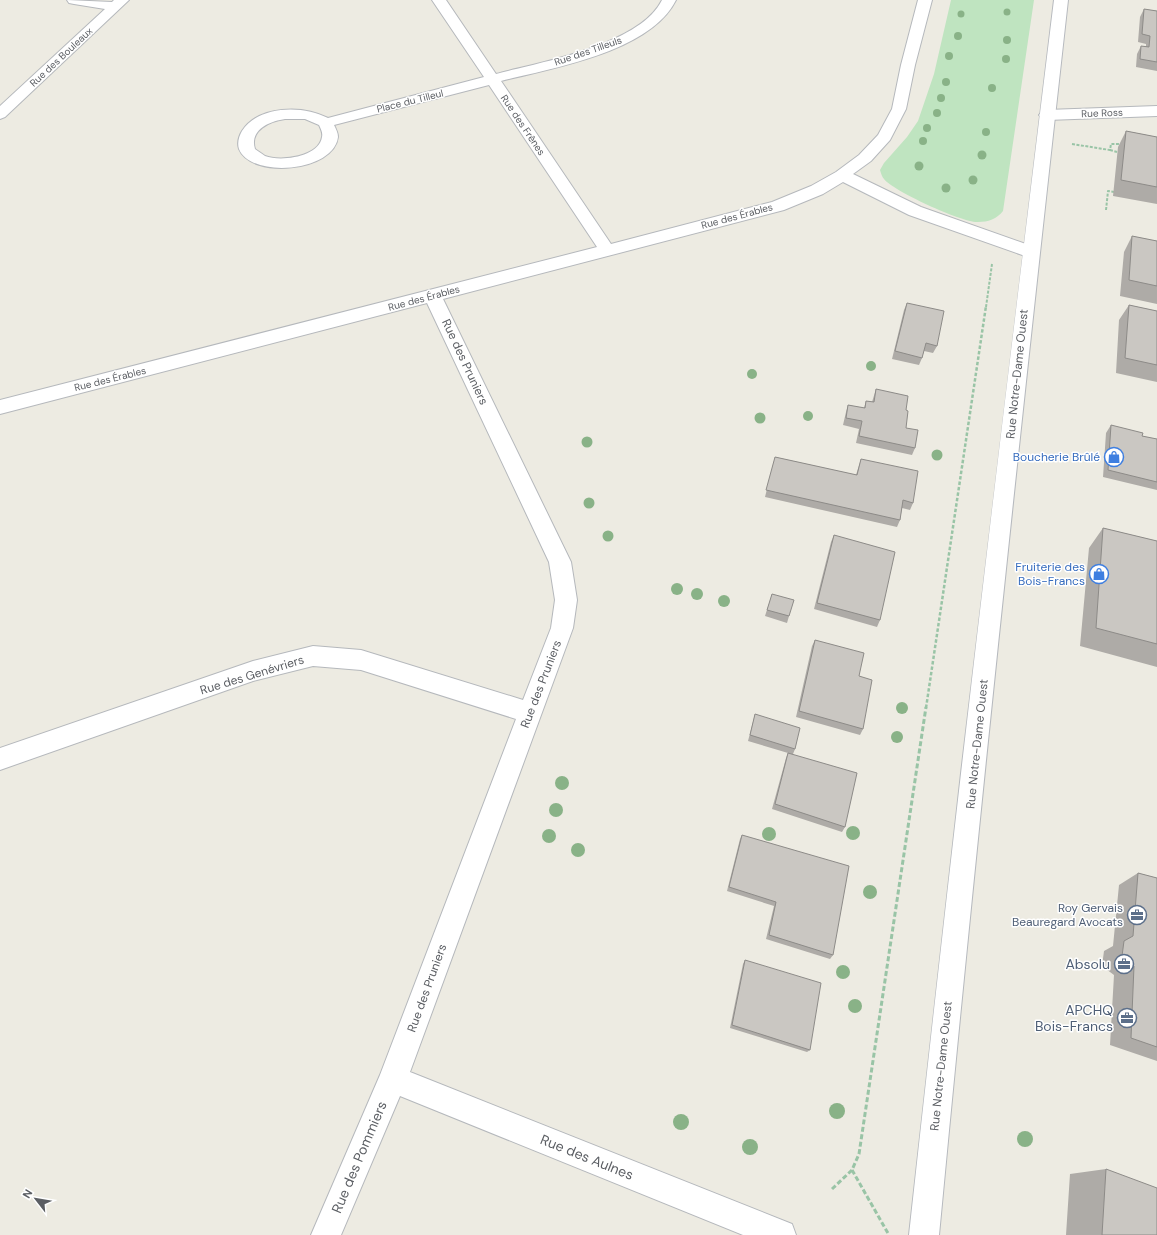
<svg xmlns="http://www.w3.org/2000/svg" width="1157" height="1235" font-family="'DM Sans',sans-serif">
	<rect width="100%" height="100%" fill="#edebe2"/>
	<path fill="#bfe4c0" d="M 951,0 L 1034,0 L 1003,211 C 997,219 988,222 978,222 C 963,223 893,191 884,179 C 882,177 881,173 880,170 L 884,163 L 907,137 L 918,121 L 934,74 Z"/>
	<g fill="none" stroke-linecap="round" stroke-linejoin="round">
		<g stroke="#b5b8bc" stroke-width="2">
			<path id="street" d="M 67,0 L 112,2 L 114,0 L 129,0 L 5,117 L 0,119 L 0,106 L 105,9 L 74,4 L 69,3 Z
				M 432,0 L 446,0 L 496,74 C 541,62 640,45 662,0 L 676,0 C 650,52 553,68 501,81 L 611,244 L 772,202 L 811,186 L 836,172 L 859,155 L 878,135 L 892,109 L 901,65 L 918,0 L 932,0 L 915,65 L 906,109 L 890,140 L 871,161 L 853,174 L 921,207 L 1037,248 L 1039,252 L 1037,256 L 1031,258 L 1025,256 L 909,215 L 843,182 L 823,194 L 784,210 L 443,299 L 571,562 L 577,600 L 573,628 L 410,1072 L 792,1224 L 796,1235 L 743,1235 L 400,1096 L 341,1235 L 311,1235 L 380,1075 L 516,719 L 361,670 L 313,666 L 253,681 L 0,770 L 0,748 L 253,661 L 313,646 L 361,650 L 523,700 L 551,628 L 555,600 L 549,562 L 427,303 L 0,414 L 0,400 L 597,247 L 489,85 L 334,125 C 336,129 338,133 338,137 C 334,172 251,179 239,149 C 237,143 239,136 242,131 C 259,105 303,105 328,118 L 484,77 ZM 285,119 L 305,119 L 319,125 C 321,129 323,133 322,137 C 319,157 281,162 265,156 C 262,154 258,151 255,149 C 249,130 270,121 285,119 Z
				M 1157,106 L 1157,116 L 1047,120 L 1042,118 L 1039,115 L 1042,112 L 1047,110 Z"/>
		</g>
		<g stroke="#b6b9be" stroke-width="2">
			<path id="secondary" d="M 1054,0 L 1068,0 C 1022,411 978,823 939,1235 L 909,1235 C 954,823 1003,411 1054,0 Z"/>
		</g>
		<path stroke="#99c4a6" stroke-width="2" stroke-dasharray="3 1.5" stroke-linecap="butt" d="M 1072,144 L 1110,150 L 1111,144 L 1123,144
			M 1110,150 L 1117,152
			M 1106,210 L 1108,191 L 1114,192
			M 986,307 L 992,264"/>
		<path stroke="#99c4a6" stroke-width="2.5" stroke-dasharray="3.5 2" stroke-linecap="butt" d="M 926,708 L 986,306"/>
		<path stroke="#99c4a6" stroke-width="3" stroke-dasharray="5 2.5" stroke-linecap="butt" d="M 852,1170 L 889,1235
			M 832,1189 L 852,1170 L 859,1154 L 926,707"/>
		<use href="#street" fill="#fff" fill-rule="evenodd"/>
		<use href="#secondary" fill="#fff" fill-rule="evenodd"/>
	</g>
	<g fill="#89b287">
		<circle cx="1007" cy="12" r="3.5"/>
		<circle cx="961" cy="14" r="3.5"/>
		<circle cx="958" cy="36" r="4"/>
		<circle cx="1007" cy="40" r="4"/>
		<circle cx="949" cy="56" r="4"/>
		<circle cx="1006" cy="59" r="4"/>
		<circle cx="946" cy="82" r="4"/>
		<circle cx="992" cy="88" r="4"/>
		<circle cx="941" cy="98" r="4"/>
		<circle cx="937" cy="113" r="4"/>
		<circle cx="927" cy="128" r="4"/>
		<circle cx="986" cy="132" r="4"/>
		<circle cx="923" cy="141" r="4"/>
		<circle cx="982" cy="155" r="4.5"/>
		<circle cx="919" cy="166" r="4.5"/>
		<circle cx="973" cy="180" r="4.5"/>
		<circle cx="946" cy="188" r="4.5"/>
		<circle cx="871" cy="366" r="5"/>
		<circle cx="752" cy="374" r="5"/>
		<circle cx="808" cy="416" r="5"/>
		<circle cx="760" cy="418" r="5.5"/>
		<circle cx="587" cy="442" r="5.5"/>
		<circle cx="937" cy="455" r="5.5"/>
		<circle cx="589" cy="503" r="5.5"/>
		<circle cx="608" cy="536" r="5.5"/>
		<circle cx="677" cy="589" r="6"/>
		<circle cx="697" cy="594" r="6"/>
		<circle cx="724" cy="601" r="6"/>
		<circle cx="902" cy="708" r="6"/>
		<circle cx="897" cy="737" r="6"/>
		<circle cx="562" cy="783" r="7"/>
		<circle cx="556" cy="810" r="7"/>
		<circle cx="853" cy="833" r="7"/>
		<circle cx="769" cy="834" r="7"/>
		<circle cx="549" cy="836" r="7"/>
		<circle cx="578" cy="850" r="7"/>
		<circle cx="870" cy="892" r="7"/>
		<circle cx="843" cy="972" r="7"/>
		<circle cx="855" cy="1006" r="7"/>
		<circle cx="837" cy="1111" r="8"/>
		<circle cx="681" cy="1122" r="8"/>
		<circle cx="1025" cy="1139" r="8"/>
		<circle cx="750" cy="1147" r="8"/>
	</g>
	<path fill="#aeaba7" d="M 1144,9 L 1157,11 L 1157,71 L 1136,67 L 1137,54 L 1141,46 L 1146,47 L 1146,44 L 1138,42 L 1140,17 Z
		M 1126,131 L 1157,137 L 1157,204 L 1113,196 L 1118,147 Z
		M 1132,236 L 1157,241 L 1157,304 L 1120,296 L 1124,252 Z
		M 907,303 L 937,346 L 933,353 L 924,351 L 922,358 L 919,365 L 892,359 L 904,310 Z
		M 1129,305 L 1157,311 L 1157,382 L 1116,373 L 1119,320 Z
		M 876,389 L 906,410 L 906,428 L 915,448 L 912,455 L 856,443 L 859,429 L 843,425 L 846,412 L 848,405 L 864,408 L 866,401 L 872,402 Z
		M 1111,425 L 1142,436 L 1157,439 L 1157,490 L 1103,477 L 1106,433 Z
		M 775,457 L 856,475 L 861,459 L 913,503 L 910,510 L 902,508 L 900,520 L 897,527 L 765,497 Z
		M 1103,528 L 1157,541 L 1157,667 L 1080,646 L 1089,548 Z
		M 834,535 L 880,620 L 877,627 L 814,609 L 831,542 Z
		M 772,594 L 789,616 L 787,623 L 765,616 Z
		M 815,640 L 863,729 L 860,735 L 796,717 L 812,646 Z
		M 755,714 L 795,749 L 793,754 L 845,827 L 842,832 L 772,809 L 786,758 L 788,753 L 748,741 Z
		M 742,835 L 833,955 L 830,959 L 766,939 L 774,906 L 727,891 L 740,839 Z
		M 1138,873 L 1157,878 L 1157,1061 L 1110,1045 L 1114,975 L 1102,966 L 1104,951 L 1113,946 L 1119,885 Z
		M 745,960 L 810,1050 L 807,1052 L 730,1028 L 743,964 Z
		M 1106,1169 L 1157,1235 L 1066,1235 L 1070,1174 Z"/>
	<path fill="#cac7c2" stroke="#8d8b88" d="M 1144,9 L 1157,11 L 1157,62 L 1140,59 L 1141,46 L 1149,47 L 1150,36 L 1142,34 Z
		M 1126,131 L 1157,137 L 1157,187 L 1121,180 Z
		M 1132,236 L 1157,241 L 1157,286 L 1129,280 Z
		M 907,303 L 944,311 L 937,346 L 926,343 L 922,358 L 895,351 Z
		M 1129,305 L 1157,311 L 1157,365 L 1125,358 Z
		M 876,389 L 908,396 L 906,410 L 908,411 L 906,428 L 918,430 L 915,448 L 859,436 L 862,421 L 846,418 L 848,405 L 865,408 L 866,401 L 874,402 Z
		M 1111,425 L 1143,433 L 1142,436 L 1157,439 L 1157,482 L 1108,470 Z
		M 775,457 L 857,475 L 861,459 L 918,471 L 913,503 L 903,500 L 900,520 L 766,490 Z
		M 1103,528 L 1157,541 L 1157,644 L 1096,628 Z
		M 834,535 L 895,552 L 880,620 L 817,603 Z
		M 772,594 L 794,600 L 789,616 L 767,610 Z
		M 815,640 L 864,653 L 859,676 L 872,680 L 863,729 L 799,711 Z
		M 755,714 L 800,728 L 795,749 L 750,735 Z
		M 788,753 L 857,773 L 845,827 L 775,804 Z
		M 742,835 L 849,866 L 833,955 L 769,935 L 776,902 L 729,887 Z
		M 1138,873 L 1157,878 L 1157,1047 L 1131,1038 L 1134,966 L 1122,956 L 1124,941 L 1133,936 Z
		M 745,960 L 821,983 L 810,1050 L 732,1025 Z
		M 1106,1169 L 1157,1188 L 1157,1235 L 1102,1235 Z"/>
	<defs>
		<g id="shop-ring" transform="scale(1)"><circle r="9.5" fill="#fff" stroke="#3f7fe0" stroke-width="1.5"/><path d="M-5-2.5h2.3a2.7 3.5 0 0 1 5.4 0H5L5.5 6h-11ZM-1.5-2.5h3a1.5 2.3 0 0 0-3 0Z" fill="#3f7fe0"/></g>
		<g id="office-ring" transform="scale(1)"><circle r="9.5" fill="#fff" stroke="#5c6f8a" stroke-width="1.5"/><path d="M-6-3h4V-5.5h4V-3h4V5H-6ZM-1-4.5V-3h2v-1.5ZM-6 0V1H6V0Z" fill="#5c6f8a"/></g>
	</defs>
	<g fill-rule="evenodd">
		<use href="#shop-ring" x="1114" y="457"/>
		<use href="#shop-ring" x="1099" y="574"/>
		<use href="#office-ring" x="1137" y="915"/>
		<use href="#office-ring" x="1124" y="964"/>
		<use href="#office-ring" x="1127" y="1018"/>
	</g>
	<g text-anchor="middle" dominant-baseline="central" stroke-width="3" stroke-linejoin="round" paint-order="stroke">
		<g font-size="10" fill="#5b5e63" stroke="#fff">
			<text transform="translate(588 51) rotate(-19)">Rue des Tilleuls</text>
			<text transform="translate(61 57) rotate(-43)">Rue des Bouleaux</text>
			<text transform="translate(410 101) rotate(-14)">Place du Tilleul</text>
			<text transform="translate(1102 113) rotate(-2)">Rue Ross</text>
			<text transform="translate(523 125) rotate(56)">Rue des Frênes</text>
			<text transform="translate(737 216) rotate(-15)">Rue des Érables</text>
			<text transform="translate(424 298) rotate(-15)">Rue des Érables</text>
			<text transform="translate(110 379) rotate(-14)">Rue des Érables</text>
		</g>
		<g font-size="12" fill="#5b5e63" stroke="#fff">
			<text transform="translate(465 362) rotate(65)">Rue des Pruniers</text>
			<text transform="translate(1017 374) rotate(-84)">Rue Notre-Dame Ouest</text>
			<text transform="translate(252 675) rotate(-17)">Rue des Genévriers</text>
			<text transform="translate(541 684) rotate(-69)">Rue des Pruniers</text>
			<text transform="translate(977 744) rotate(-84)">Rue Notre-Dame Ouest</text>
			<text transform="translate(427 988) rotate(-70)">Rue des Pruniers</text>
			<text transform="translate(941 1066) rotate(-84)">Rue Notre-Dame Ouest</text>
		</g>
		<g font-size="12" fill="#366cbe" stroke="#fff" text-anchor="end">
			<text x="1100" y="457">Boucherie Brûlé</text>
			<text x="1085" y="567">Fruiterie des<tspan x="1085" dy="14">Bois-Francs</tspan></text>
		</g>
		<g font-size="12" fill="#4e5e75" stroke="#fff" text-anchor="end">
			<text x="1123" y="908">Roy Gervais<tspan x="1123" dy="14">Beauregard Avocats</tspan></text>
		</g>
		<g font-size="14" fill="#4e5e75" stroke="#fff" text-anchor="end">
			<text x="1110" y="964">Absolu</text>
			<text x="1113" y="1010">APCHQ<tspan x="1113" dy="16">Bois-Francs</tspan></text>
		</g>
		<g font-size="14" fill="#5b5e63" stroke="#fff">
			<text transform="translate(359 1157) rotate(-67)">Rue des Pommiers</text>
			<text transform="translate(587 1157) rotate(22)">Rue des Aulnes</text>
		</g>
	</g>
	<g transform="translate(36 1199) rotate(301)" stroke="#ffffff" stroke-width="3" paint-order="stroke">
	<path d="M0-3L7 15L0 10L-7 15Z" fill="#5b5e63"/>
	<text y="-6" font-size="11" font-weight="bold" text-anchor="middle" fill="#5b5e63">N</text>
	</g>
</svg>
